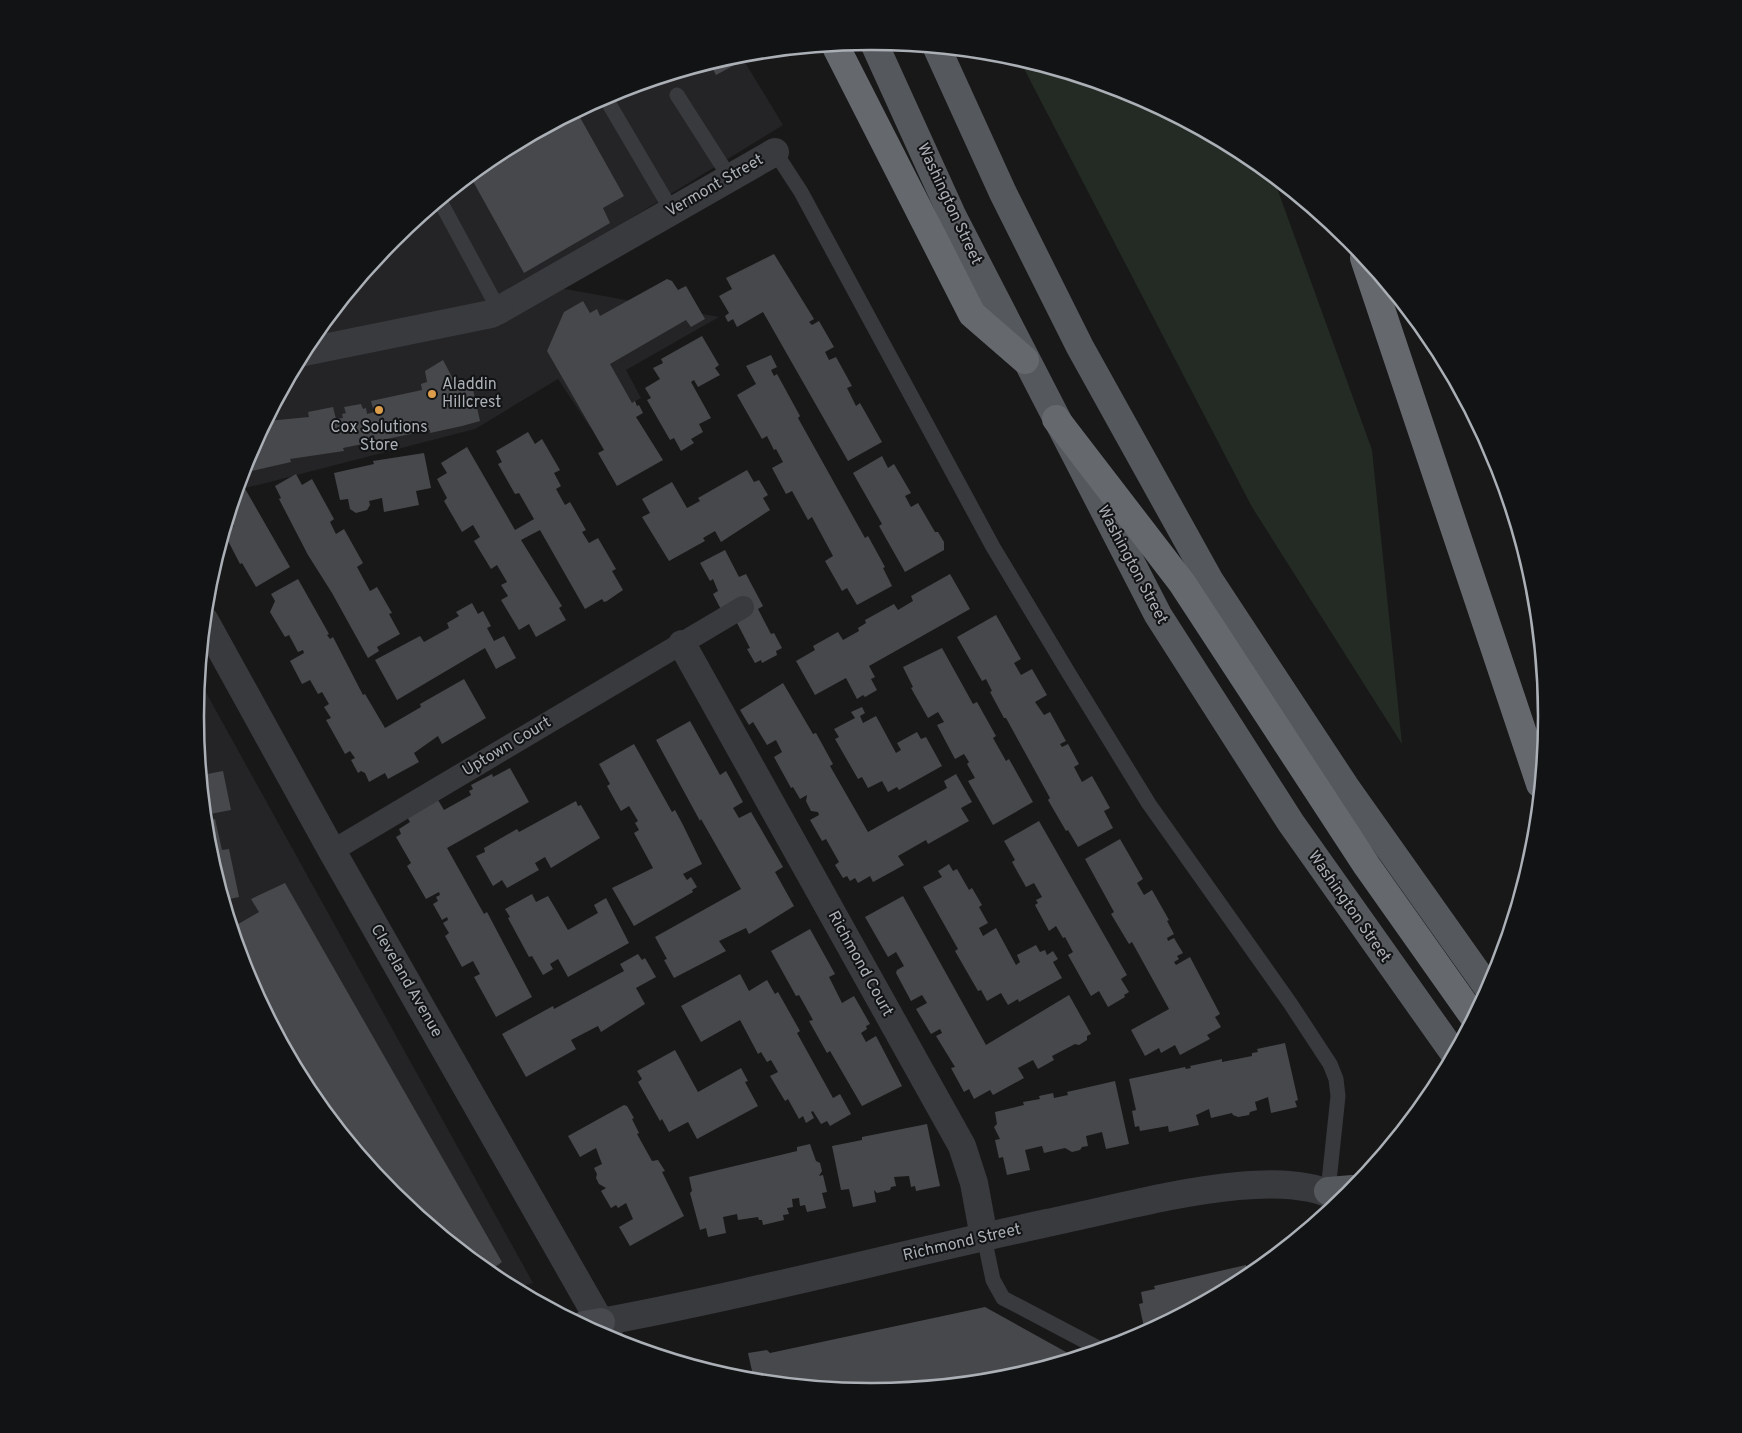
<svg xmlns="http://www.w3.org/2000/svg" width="1742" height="1433" font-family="Overpass,sans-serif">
	<rect width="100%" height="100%" fill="#181819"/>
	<path fill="#242426" d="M 740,54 L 783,125 L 527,282 L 719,317 L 626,370 L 641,398 L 590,427 L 558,379 L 475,429 L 238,490 L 247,458 L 310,341 L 394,239 L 496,155 L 613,93 Z
		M 199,680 L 533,1283 L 514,1288 L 496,1278 L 393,1194 L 247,975 L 209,848 L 196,716 Z"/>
	<path fill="#242b24" d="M 1019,59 L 1130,93 L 1246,155 L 1273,177 L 1372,450 L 1402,744 L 1252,507 Z"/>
	<path fill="#47484b" d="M 739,54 L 742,61 L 716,75 L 710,63 Z
		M 577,112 L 624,196 L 603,208 L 610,223 L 524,273 L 470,176 L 496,155 Z
		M 774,254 L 814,319 L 809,322 L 812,325 L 819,321 L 834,347 L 825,352 L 829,360 L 836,357 L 852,386 L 847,388 L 856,406 L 860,403 L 882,442 L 848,461 L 763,312 L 737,327 L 733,319 L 728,322 L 725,316 L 729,313 L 719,296 L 732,289 L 726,278 Z
		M 667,279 L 672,281 L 678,290 L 686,286 L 705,319 L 691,327 L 686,320 L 610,364 L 632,403 L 635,401 L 637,406 L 639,405 L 643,413 L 636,417 L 663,460 L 617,486 L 598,453 L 604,450 L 547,351 L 564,312 L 583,301 L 590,313 L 597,309 L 600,316 Z
		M 702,336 L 719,365 L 715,368 L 720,375 L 698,387 L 694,380 L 691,382 L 711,418 L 699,424 L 703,432 L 691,439 L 694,443 L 681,451 L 674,438 L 670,440 L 647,400 L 651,398 L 645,388 L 660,379 L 653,368 L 663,363 L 661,359 Z
		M 771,355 L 777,367 L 771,370 L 774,376 L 777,374 L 800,416 L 798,418 L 865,538 L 868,536 L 885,567 L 883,568 L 892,586 L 857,605 L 847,588 L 842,591 L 825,561 L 833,556 L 812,517 L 808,520 L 792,491 L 786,494 L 772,468 L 783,462 L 776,449 L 774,450 L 767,436 L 762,439 L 737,395 L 756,384 L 746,366 Z
		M 443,360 L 452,377 L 454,377 L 457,388 L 472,385 L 480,421 L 462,426 L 430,433 L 430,430 L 343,448 L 344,451 L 290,459 L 291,462 L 243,473 L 247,458 L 267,421 L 309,417 L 308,412 L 333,407 L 336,419 L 343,418 L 342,414 L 346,413 L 344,407 L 361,404 L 363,409 L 366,408 L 367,414 L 374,412 L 371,401 L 422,390 L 421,384 L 427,382 L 425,371 Z
		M 528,432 L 535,444 L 542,439 L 560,470 L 554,473 L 561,486 L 556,489 L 565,505 L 570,502 L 586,530 L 582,532 L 589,543 L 598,538 L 616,569 L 612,571 L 623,590 L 607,601 L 604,602 L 602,599 L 585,609 L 540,530 L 521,540 L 562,606 L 559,608 L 566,620 L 536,637 L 529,624 L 519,630 L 501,600 L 508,596 L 501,585 L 507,582 L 497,565 L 491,569 L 474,541 L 480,537 L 473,525 L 462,532 L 444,501 L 447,498 L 437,479 L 447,473 L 441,463 L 467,447 L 515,530 L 534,519 L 519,493 L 515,494 L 498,464 L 502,462 L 496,451 Z
		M 424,453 L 431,488 L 416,491 L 419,505 L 384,512 L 382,498 L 369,501 L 370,505 L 367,510 L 356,513 L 350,509 L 348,499 L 340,500 L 334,473 L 374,464 L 373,461 Z
		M 882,456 L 888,468 L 894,464 L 911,493 L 905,496 L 911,507 L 918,503 L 935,532 L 938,532 L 944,542 L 944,550 L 905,572 L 879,526 L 882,524 L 853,473 Z
		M 747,470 L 754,482 L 759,480 L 768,495 L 763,498 L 770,510 L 721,542 L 715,531 L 703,538 L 705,541 L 669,561 L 642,517 L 650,513 L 642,499 L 672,482 L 687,508 L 700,501 L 698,498 Z
		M 296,474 L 302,485 L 312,479 L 334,519 L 330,522 L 336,534 L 344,529 L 363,563 L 357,567 L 370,591 L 377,587 L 392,613 L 389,614 L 400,634 L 377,647 L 379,651 L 368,658 L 332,593 L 308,555 L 279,499 L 281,498 L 275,486 Z
		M 240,480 L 290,567 L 256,587 L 242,563 L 240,564 L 224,533 L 234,526 L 229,519 Z
		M 725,550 L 739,577 L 746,574 L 763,606 L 758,609 L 771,634 L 774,633 L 782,648 L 776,651 L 777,655 L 762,663 L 761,660 L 755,663 L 747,649 L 750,648 L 736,621 L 729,625 L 713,594 L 718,591 L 713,579 L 710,581 L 700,563 Z
		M 950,574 L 970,609 L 869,666 L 875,677 L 871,679 L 877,690 L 865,697 L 863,695 L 857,699 L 846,678 L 815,695 L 796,661 L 815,650 L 813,646 L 838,632 L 843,640 L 859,631 L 858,628 L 866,623 L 865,620 L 894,604 L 898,610 L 913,601 L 911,596 Z
		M 298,579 L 329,634 L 327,635 L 330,639 L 333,637 L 363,695 L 365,694 L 385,728 L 421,707 L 420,704 L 464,679 L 486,718 L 442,744 L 438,736 L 414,753 L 419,762 L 388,779 L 385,773 L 369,782 L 365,773 L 361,771 L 358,773 L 351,760 L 355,758 L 350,751 L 345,754 L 326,720 L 331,718 L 324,707 L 329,704 L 322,692 L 318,694 L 310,680 L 302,684 L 290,661 L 304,653 L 303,650 L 298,652 L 289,635 L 285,637 L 270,612 L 275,601 L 271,594 Z
		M 472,603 L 478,614 L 483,611 L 491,626 L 487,628 L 494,641 L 504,636 L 516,658 L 496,669 L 485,648 L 397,700 L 375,660 L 420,636 L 424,642 L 449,628 L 447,623 L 459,616 L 456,612 Z
		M 996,615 L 1021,659 L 1014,663 L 1021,675 L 1032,669 L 1047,695 L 1035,702 L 1044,715 L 1050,712 L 1066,741 L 1060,744 L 1062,747 L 1068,744 L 1079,764 L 1074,767 L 1082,782 L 1092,776 L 1110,808 L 1104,811 L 1113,828 L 1078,847 L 1068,830 L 1066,831 L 1048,800 L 1050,798 L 1006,718 L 1004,718 L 990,692 L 992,691 L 986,679 L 982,681 L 957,637 Z
		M 942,648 L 973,704 L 977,702 L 996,736 L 993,738 L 1006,761 L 1009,759 L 1033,802 L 993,825 L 968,781 L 975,778 L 967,764 L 969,762 L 964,754 L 955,759 L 937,725 L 944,722 L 938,712 L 928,718 L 911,688 L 913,687 L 903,667 Z
		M 783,683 L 813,734 L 816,733 L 833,764 L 830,766 L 868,832 L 947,788 L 944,781 L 956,774 L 972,802 L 961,808 L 969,821 L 928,844 L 926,840 L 898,856 L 904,865 L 873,882 L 870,876 L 858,883 L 855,878 L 850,881 L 847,876 L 843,878 L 835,865 L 839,862 L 826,839 L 822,841 L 810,820 L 819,815 L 818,812 L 811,811 L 806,801 L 807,795 L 800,799 L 793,787 L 791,788 L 774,757 L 782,752 L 776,740 L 767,745 L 753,722 L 749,725 L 740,710 Z
		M 862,707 L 865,713 L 860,716 L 863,723 L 876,716 L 896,753 L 901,750 L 897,743 L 917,732 L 921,739 L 926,737 L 942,766 L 899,790 L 897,787 L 888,792 L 882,781 L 868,788 L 862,777 L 858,779 L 835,739 L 839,737 L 834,729 L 855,718 L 851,712 Z
		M 690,721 L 720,775 L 726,771 L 743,802 L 733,808 L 739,818 L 751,812 L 783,867 L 775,872 L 794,906 L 749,934 L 746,928 L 719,941 L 726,951 L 674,978 L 664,960 L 667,959 L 655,937 L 741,889 L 701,819 L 700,821 L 656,740 Z
		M 197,730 L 205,744 L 199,745 Z
		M 634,744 L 672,812 L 675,810 L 683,825 L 702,864 L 683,874 L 687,880 L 691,877 L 697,887 L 692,890 L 693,892 L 634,926 L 612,888 L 653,868 L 634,833 L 639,830 L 635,823 L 638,821 L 629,806 L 621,811 L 607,786 L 610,784 L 599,764 Z
		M 510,768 L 529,802 L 447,848 L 484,914 L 487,912 L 532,997 L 496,1017 L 474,977 L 480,974 L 473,961 L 462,967 L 445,936 L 449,933 L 443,923 L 448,920 L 447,917 L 442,920 L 433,904 L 438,901 L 436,897 L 440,895 L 439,892 L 426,899 L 407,866 L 411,863 L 396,837 L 401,834 L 399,829 L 410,822 L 407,817 L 438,800 L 444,810 L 471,795 L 469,791 L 473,789 L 471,785 L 492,774 L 493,777 Z
		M 223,771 L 231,810 L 205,815 L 202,775 Z
		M 576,801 L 578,806 L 581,805 L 600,838 L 551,868 L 545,857 L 535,863 L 539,870 L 507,888 L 502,880 L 493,886 L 476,856 L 485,852 L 484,848 L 517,829 L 519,832 Z
		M 215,819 L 222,850 L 229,849 L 239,897 L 225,900 L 209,848 L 206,821 Z
		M 1039,821 L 1127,975 L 1121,979 L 1129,992 L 1124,995 L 1125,997 L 1108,1007 L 1099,991 L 1091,996 L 1068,955 L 1073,952 L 1065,937 L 1063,938 L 1056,926 L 1049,931 L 1035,905 L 1038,903 L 1036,900 L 1042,897 L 1034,883 L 1026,887 L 1012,862 L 1015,860 L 1004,841 Z
		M 1120,839 L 1143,879 L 1137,883 L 1144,895 L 1152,890 L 1169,920 L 1167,921 L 1174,934 L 1167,938 L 1168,941 L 1174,938 L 1183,953 L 1177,956 L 1179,959 L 1174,962 L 1176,965 L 1190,957 L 1220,1014 L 1215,1017 L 1221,1027 L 1207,1035 L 1210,1039 L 1180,1055 L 1175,1045 L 1161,1053 L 1159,1048 L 1145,1056 L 1131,1030 L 1169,1009 L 1132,942 L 1129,944 L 1111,914 L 1114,912 L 1085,859 Z
		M 949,864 L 953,871 L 957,869 L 969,890 L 972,888 L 982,905 L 979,907 L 988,923 L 979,928 L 983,936 L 996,928 L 1016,965 L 1020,962 L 1017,955 L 1036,945 L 1040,952 L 1045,950 L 1047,955 L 1053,951 L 1058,959 L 1053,962 L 1062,978 L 1019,1002 L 1018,999 L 1008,1005 L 1001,993 L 987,1001 L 981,990 L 978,991 L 955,951 L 958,949 L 923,887 L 942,877 L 938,871 Z
		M 285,883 L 502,1262 L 488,1272 L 393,1194 L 309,1091 L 247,975 L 233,927 L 259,912 L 251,899 Z
		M 532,894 L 536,902 L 548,896 L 568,930 L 598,913 L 594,905 L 606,898 L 629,943 L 568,977 L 558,959 L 550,964 L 553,969 L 543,975 L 532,956 L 529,957 L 508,918 L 510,917 L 505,909 Z
		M 903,896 L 986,1045 L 1069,995 L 1091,1034 L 1087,1036 L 1087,1040 L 1079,1045 L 1075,1044 L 1052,1056 L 1054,1060 L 1038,1069 L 1033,1060 L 1018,1068 L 1024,1078 L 993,1095 L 990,1090 L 974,1099 L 969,1089 L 964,1092 L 951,1068 L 955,1067 L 936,1036 L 942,1033 L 940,1029 L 931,1034 L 916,1009 L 927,1003 L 922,995 L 911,1001 L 896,973 L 897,970 L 904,966 L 896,952 L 888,957 L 865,917 Z
		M 810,929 L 835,974 L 829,977 L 842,1003 L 854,996 L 870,1024 L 866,1026 L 867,1029 L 861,1033 L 866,1042 L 876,1036 L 902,1086 L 862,1106 L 830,1051 L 827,1053 L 809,1021 L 813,1020 L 799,995 L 796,996 L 771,951 Z
		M 638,954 L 642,960 L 645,958 L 656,977 L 636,988 L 645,1004 L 601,1032 L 598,1026 L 571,1040 L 576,1049 L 526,1077 L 502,1034 L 553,1006 L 554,1009 L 624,971 L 620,964 Z
		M 740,974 L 749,991 L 767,980 L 775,994 L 778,992 L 800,1031 L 797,1033 L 833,1098 L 840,1094 L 851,1114 L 830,1126 L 827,1121 L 821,1124 L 813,1111 L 811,1112 L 814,1118 L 806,1123 L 803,1116 L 799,1119 L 788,1099 L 785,1101 L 770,1076 L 778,1072 L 771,1060 L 767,1062 L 761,1052 L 758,1054 L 740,1020 L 701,1042 L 681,1006 Z
		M 1285,1043 L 1298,1100 L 1295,1101 L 1297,1107 L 1271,1113 L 1268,1097 L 1255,1102 L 1257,1110 L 1250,1112 L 1249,1115 L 1238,1117 L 1233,1115 L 1232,1113 L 1211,1118 L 1209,1109 L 1196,1115 L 1199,1125 L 1169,1132 L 1168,1126 L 1140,1131 L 1139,1126 L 1135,1127 L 1132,1111 L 1136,1110 L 1129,1079 L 1185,1067 L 1186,1069 L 1191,1068 L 1190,1066 L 1222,1059 L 1222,1062 L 1252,1056 L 1252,1053 L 1258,1052 L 1257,1049 Z
		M 675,1050 L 698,1092 L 741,1068 L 748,1081 L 745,1082 L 758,1106 L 697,1139 L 688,1122 L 669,1132 L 662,1119 L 660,1121 L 638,1082 L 642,1079 L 637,1071 Z
		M 1115,1081 L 1129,1144 L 1106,1149 L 1102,1132 L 1086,1136 L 1088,1146 L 1082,1147 L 1080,1150 L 1072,1152 L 1065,1148 L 1044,1153 L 1042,1146 L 1025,1150 L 1030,1170 L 1007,1175 L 1003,1157 L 999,1158 L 995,1140 L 1000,1139 L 994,1127 L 997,1124 L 995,1112 L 1024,1105 L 1023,1102 L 1040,1099 L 1039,1096 L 1053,1093 L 1054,1098 L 1068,1095 L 1067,1092 Z
		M 624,1105 L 627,1106 L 634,1118 L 632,1119 L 639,1133 L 637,1134 L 652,1161 L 658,1160 L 665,1171 L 662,1172 L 684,1216 L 630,1246 L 619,1227 L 633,1219 L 626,1203 L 618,1208 L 616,1205 L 611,1208 L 601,1191 L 606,1188 L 599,1184 L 596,1178 L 597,1174 L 594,1168 L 602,1164 L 596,1148 L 580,1157 L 568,1136 Z
		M 927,1124 L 940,1186 L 916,1191 L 915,1186 L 911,1187 L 909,1176 L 894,1177 L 896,1186 L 891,1187 L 890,1190 L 877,1193 L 874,1190 L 876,1202 L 853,1207 L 849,1189 L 841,1190 L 832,1146 L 862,1140 L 862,1137 Z
		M 810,1144 L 816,1161 L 820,1163 L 822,1171 L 819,1176 L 823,1175 L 827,1192 L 822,1193 L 826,1208 L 807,1212 L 805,1205 L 800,1206 L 799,1198 L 792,1199 L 793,1207 L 787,1208 L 789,1214 L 783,1215 L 784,1220 L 763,1225 L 762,1220 L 759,1220 L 758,1217 L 738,1220 L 737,1214 L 723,1217 L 726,1233 L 708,1237 L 706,1228 L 700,1230 L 690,1193 L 692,1191 L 689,1177 L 797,1151 L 797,1147 Z
		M 1246,1265 L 1248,1273 L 1254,1271 L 1246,1278 L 1145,1332 L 1139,1304 L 1143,1303 L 1141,1292 L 1155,1289 L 1154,1286 Z
		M 985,1307 L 1075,1357 L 1002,1379 L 871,1392 L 754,1380 L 748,1353 L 767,1350 L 770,1353 Z"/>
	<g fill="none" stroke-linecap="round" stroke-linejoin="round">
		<path stroke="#393a3e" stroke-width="15" d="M 677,95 L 730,178
			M 605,97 L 672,211
			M 775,152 L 801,192 L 993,547 L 1068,672 L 1149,804 L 1290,1003 L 1330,1064 L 1336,1079 L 1338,1096 L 1328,1191
			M 440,201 L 499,310
			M 984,1237 L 993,1280 L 1003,1298 L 1100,1349"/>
		<path stroke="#393a3e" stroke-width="22" d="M 332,851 L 743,607"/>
		<path stroke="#393a3e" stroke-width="28" d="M 499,310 L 775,152
			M 682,644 L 962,1146 L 974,1183 L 984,1237"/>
		<path stroke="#393a3e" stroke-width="28" d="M 304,352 L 491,314 L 499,310
			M 205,621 L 332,851 L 610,1339
			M 601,1322 C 751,1294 898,1255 1047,1223 C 1110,1210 1174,1192 1238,1186 C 1271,1183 1313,1182 1342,1200"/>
		<path stroke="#47494e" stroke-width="28" d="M 584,1325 L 601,1322"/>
		<path stroke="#55585c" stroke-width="28" d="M 873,41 L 953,217 L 1158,615 L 1291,823 L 1453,1052
			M 937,48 L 1003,193 L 1080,347 L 1210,581 L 1345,786 L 1488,988
			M 1328,1191 L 1353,1189"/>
		<path stroke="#65696e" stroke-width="28" d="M 835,45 L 972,314 L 1025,360
			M 1364,258 L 1540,784
			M 1056,419 L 1182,583 L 1367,866 L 1473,1016"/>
	</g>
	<g fill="#dd9e4b" stroke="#121314" stroke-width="2">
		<circle cx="432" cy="394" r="5"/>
		<circle cx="379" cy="410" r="5"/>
	</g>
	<g text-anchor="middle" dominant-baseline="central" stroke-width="4" stroke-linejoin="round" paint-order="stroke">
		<g font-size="16" fill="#abb0b7" stroke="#121314">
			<text transform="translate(715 186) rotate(-30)">Vermont Street</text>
			<text transform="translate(949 204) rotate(65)">Washington Street</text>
			<text transform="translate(1132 565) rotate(62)">Washington Street</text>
			<text transform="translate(507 747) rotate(-31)">Uptown Court</text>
			<text transform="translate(1349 907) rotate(55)">Washington Street</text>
			<text transform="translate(860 964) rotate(61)">Richmond Court</text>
			<text transform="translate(406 981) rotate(60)">Cleveland Avenue</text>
			<text transform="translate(962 1243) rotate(-13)">Richmond Street</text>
		</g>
		<g font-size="16" fill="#abb0b7" stroke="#121314" text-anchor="start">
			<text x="442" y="385">Aladdin<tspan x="442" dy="18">Hillcrest</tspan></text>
			<text x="379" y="428" text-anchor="middle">Cox Solutions<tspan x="379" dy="18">Store</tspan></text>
		</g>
	</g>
	<path d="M0 0H1742V1433H0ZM870 50H872A666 666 0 0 1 1538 716V717A666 666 0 0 1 872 1383H870A666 666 0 0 1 204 717V716A666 666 0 0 1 870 50Z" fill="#121314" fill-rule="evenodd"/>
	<path fill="none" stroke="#abb0b7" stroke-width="2.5" d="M870 50H872A666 666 0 0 1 1538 716V717A666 666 0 0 1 872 1383H870A666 666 0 0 1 204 717V716A666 666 0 0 1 870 50Z"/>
</svg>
